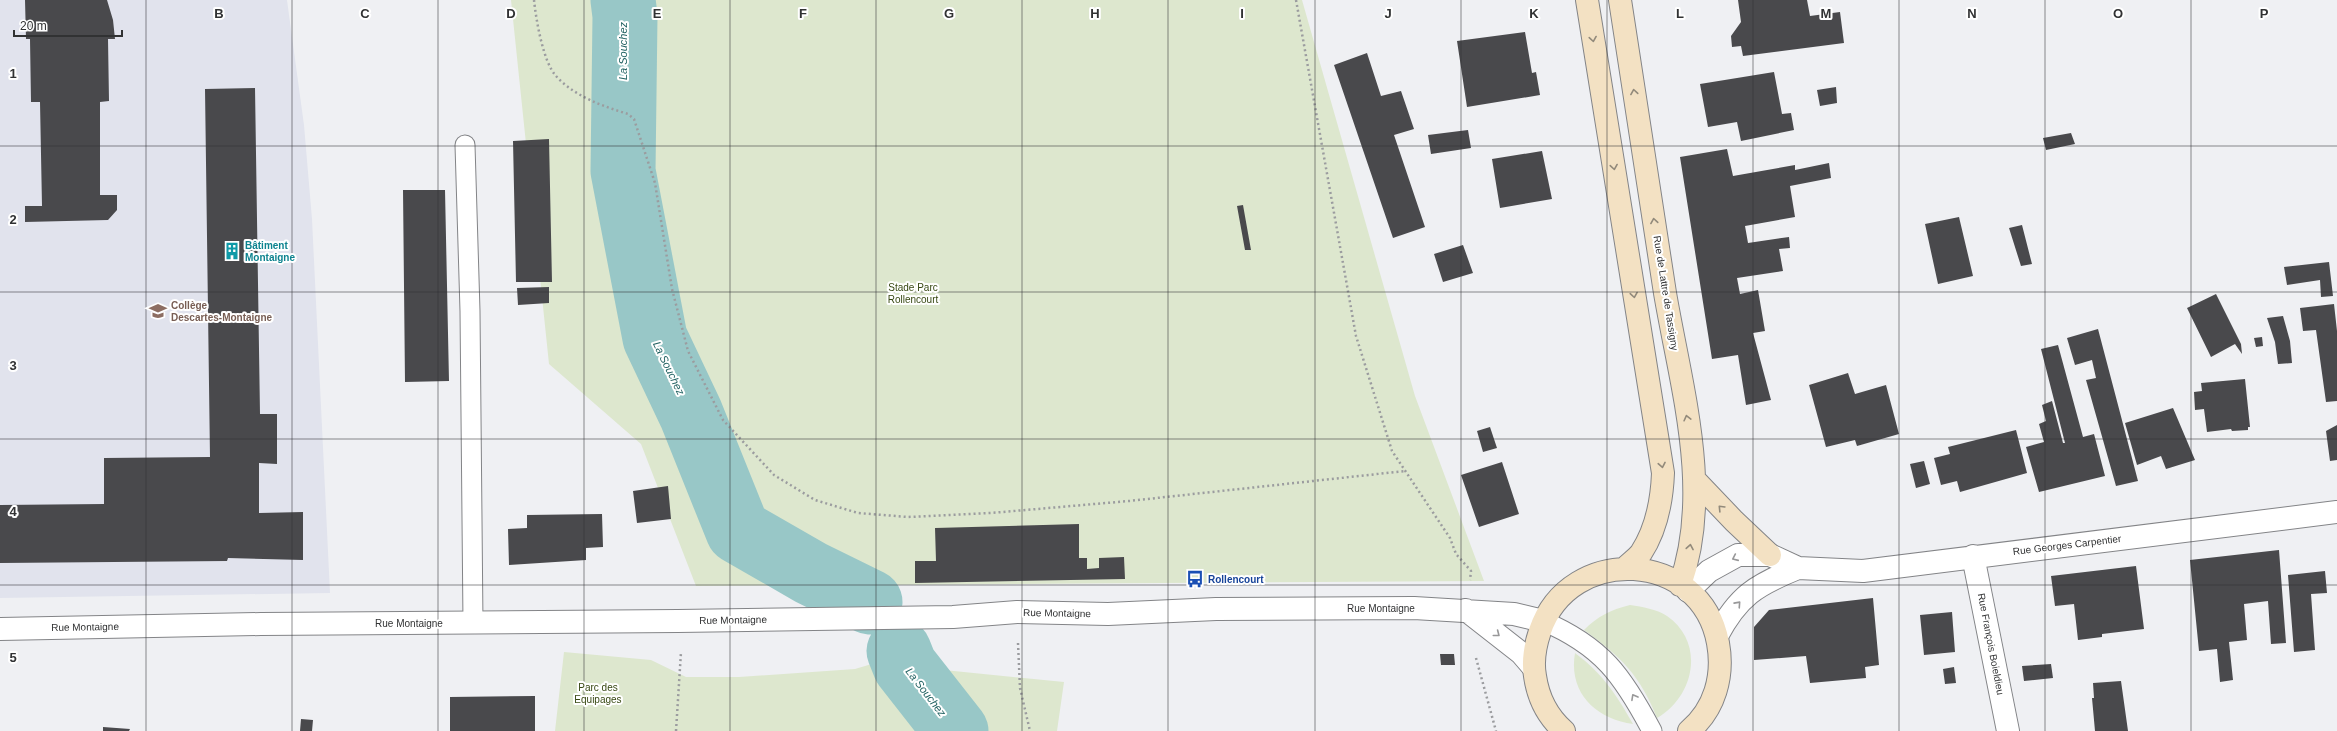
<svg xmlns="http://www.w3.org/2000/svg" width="2337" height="731" font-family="Arial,sans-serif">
	<rect width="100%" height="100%" fill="#eff0f3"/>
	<path fill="#e1e3ed" d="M 0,0 L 287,0 L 304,125 L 312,219 L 330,593 L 0,598 Z"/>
	<path fill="#dde7ce" d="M 511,0 L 1302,0 L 1415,396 L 1484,581 L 696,586 L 641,444 L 549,364 Z
		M 1630,605 C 1643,607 1656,609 1667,616 C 1706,643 1694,697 1657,718 C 1640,675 1621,657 1584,630 C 1598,616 1610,610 1630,605 Z
		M 564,652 L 651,660 L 686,677 L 739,677 L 855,669 L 875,663 L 1064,682 L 1057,731 L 555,731 Z
		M 1575,653 C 1603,674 1616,694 1633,724 C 1596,719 1568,693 1575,653 Z"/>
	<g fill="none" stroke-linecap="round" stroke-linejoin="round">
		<path stroke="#98c7c7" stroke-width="65" d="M 623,0 L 625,16 L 623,171 L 655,338 L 691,414 L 738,531 L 811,573 L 870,602
			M 899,651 L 905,666 L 956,731"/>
	</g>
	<path fill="#49494c" d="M 25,0 L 107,0 L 113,20 L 115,39 L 108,39 L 109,101 L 100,102 L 100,195 L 117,195 L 117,210 L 108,220 L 25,222 L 25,206 L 42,206 L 40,102 L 31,102 L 30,39 L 26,39 Z
		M 1738,0 L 1807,0 L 1810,16 L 1840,12 L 1844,43 L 1743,56 L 1741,46 L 1732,47 L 1731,36 L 1741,22 Z
		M 1525,32 L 1532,73 L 1536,72 L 1540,95 L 1467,107 L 1457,41 Z
		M 1367,53 L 1381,96 L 1401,91 L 1414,129 L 1394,135 L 1425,227 L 1393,238 L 1334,65 Z
		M 1774,72 L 1782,114 L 1791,113 L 1794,130 L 1741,141 L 1737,122 L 1708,127 L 1700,84 Z
		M 1836,87 L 1837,103 L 1820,106 L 1817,90 Z
		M 255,88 L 260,414 L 277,414 L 277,464 L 259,463 L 259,513 L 303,512 L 303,560 L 228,558 L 227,561 L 0,563 L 0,505 L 104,504 L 104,458 L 210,457 L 205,89 Z
		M 1468,130 L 1471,148 L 1431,154 L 1428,135 Z
		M 2071,133 L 2075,144 L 2046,150 L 2043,138 Z
		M 549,139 L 552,282 L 516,282 L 513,141 Z
		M 1727,149 L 1733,176 L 1795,165 L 1795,170 L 1829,163 L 1831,178 L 1790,186 L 1795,217 L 1745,226 L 1748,243 L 1789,237 L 1790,248 L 1779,249 L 1783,271 L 1737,278 L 1740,294 L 1758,290 L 1765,331 L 1753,333 L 1771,400 L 1746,405 L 1738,355 L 1712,359 L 1680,157 Z
		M 1542,151 L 1552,199 L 1500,208 L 1492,159 Z
		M 403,190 L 445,190 L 449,381 L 405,382 Z
		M 1243,205 L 1251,250 L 1245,250 L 1237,206 Z
		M 1959,217 L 1973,276 L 1938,284 L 1925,224 Z
		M 2022,225 L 2032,264 L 2021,266 L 2009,228 Z
		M 1463,245 L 1473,273 L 1443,282 L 1434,254 Z
		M 2329,262 L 2333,296 L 2321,297 L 2320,280 L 2287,285 L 2284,267 Z
		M 549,287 L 549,303 L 518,305 L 517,288 Z
		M 2216,294 L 2241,344 L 2242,354 L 2235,344 L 2211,357 L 2187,308 Z
		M 2334,304 L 2337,331 L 2337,401 L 2326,402 L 2316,330 L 2303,331 L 2300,308 Z
		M 2283,316 L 2290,341 L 2292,363 L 2278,364 L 2275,342 L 2267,318 Z
		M 2098,329 L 2138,481 L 2116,486 L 2086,380 L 2096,378 L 2092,360 L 2075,365 L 2067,338 Z
		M 2262,337 L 2263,346 L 2256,347 L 2254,338 Z
		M 2058,345 L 2083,437 L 2094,434 L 2105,476 L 2039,492 L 2026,447 L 2044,442 L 2039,424 L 2046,421 L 2042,405 L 2052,401 L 2063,443 L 2065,443 L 2041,349 Z
		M 1848,373 L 1855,394 L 1886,385 L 1899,434 L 1857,446 L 1855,440 L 1826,447 L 1809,385 Z
		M 2245,379 L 2250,427 L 2248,427 L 2248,430 L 2232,431 L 2231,429 L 2207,432 L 2204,409 L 2195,410 L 2194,392 L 2202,391 L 2201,383 Z
		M 2173,408 L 2195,460 L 2166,469 L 2161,456 L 2137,465 L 2125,423 Z
		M 2337,425 L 2337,460 L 2330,461 L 2326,431 Z
		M 1490,427 L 1497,448 L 1483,452 L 1477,431 Z
		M 2016,430 L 2027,473 L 1960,492 L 1957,481 L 1941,485 L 1934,458 L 1950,454 L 1948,447 Z
		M 1924,461 L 1930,484 L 1916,488 L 1910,464 Z
		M 1502,462 L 1519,514 L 1479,527 L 1461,475 Z
		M 668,486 L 671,519 L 637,523 L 633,491 Z
		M 602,514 L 603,547 L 586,548 L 586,560 L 509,565 L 508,529 L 527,528 L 527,515 Z
		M 1079,524 L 1079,558 L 1087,558 L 1087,569 L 1099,568 L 1099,558 L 1124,557 L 1125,579 L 915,583 L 915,561 L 936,561 L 935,528 Z
		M 2279,550 L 2286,643 L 2271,644 L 2268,601 L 2244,604 L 2247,640 L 2229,642 L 2233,680 L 2220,682 L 2217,649 L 2199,651 L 2190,560 Z
		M 2136,566 L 2144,629 L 2102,634 L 2102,637 L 2078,640 L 2074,604 L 2055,606 L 2051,576 Z
		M 2325,571 L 2327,593 L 2311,594 L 2315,650 L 2294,652 L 2288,575 Z
		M 1873,598 L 1879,665 L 1865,667 L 1866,678 L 1810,683 L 1806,656 L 1754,660 L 1754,627 L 1769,610 Z
		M 1952,612 L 1955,652 L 1924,655 L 1920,615 Z
		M 1440,654 L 1454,654 L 1455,665 L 1441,665 Z
		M 2051,664 L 2053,678 L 2024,681 L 2022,666 Z
		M 1954,667 L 1956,683 L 1945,684 L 1943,669 Z
		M 2121,681 L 2128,731 L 2095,731 L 2092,698 L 2094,698 L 2093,683 Z
		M 535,696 L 535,731 L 450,731 L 450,697 Z
		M 301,719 L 313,720 L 312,731 L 300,731 Z
		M 103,727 L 130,729 L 129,731 L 103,731 Z"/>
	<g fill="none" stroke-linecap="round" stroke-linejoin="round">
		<g stroke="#838487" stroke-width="21">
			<path id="lane" d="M 465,145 L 470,311 L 473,623
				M 1543,621 C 1602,646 1623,676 1652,731"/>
		</g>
		<g stroke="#838487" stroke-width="24">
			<path id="street" d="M 1973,556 L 2008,731
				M 1688,591 L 1709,571 L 1738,555 L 1770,555 L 1798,568 L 1863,571 L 2337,512
				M 1466,610 L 1521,653 L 1533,667
				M 0,629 L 261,624 L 678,621 L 953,617 L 1017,612 L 1108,614 L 1216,609 L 1414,608 L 1514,614 L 1543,621
				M 1717,636 C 1738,596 1756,585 1798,568"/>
		</g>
		<g stroke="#838487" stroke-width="24">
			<path id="secondary" d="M 1587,0 L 1663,473 C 1662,499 1656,530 1641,553 C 1637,558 1630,563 1625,568
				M 1620,0 C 1635,98 1650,195 1665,293 C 1681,387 1713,491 1680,585
				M 1694,479 L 1734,521 L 1770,555
				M 1564,731 C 1548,717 1538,697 1535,676 C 1532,660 1535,646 1540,631 C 1570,543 1701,550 1718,643 C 1724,676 1715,709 1689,731"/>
		</g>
		<path stroke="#9b9c9f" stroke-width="2.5" stroke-dasharray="2 3" stroke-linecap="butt" d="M 534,0 C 536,19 543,62 556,76 C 574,96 602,106 628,114 L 634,119 L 655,183 L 672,289 L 688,351 L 723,420 L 774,475 L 815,500 L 858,513 L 908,517 L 991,513 L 1129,501 L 1405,471
			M 1296,0 L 1356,336 L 1392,451 L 1450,538 L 1456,554 L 1471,571 L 1470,580
			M 1018,643 L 1020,688 L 1030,731
			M 1476,658 L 1496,731
			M 676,731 L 681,652"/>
		<use href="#lane" stroke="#fff" stroke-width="19"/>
		<use href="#street" stroke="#fff" stroke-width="22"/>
		<use href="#secondary" stroke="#f3e1c3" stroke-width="22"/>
	</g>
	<defs><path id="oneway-chevron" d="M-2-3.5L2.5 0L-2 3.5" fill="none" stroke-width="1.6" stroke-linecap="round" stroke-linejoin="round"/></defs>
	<g stroke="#928a7b">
		<use href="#oneway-chevron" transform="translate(1593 39) rotate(81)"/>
		<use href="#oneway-chevron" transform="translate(1634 92) rotate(-99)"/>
		<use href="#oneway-chevron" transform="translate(1614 167) rotate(81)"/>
		<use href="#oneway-chevron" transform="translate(1654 221) rotate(-99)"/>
		<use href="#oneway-chevron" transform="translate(1634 295) rotate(81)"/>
		<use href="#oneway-chevron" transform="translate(1687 418) rotate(-104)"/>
		<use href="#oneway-chevron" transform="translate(1662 465) rotate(79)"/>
		<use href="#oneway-chevron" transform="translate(1721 508) rotate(-134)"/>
		<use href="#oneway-chevron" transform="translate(1690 547) rotate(-80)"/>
	</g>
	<g stroke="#989899">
		<use href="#oneway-chevron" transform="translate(1735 558) rotate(156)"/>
		<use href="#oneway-chevron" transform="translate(1738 604) rotate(-48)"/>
		<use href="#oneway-chevron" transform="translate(1497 634) rotate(38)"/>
		<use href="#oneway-chevron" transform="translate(1634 697) rotate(-119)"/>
	</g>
	<path fill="none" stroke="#313233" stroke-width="1" stroke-opacity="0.55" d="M 146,0 L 146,731M 292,0 L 292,731M 438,0 L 438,731M 584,0 L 584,731M 730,0 L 730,731M 876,0 L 876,731M 1022,0 L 1022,731M 1168,0 L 1168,731M 1315,0 L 1315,731M 1461,0 L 1461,731M 1607,0 L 1607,731M 1753,0 L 1753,731M 1899,0 L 1899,731M 2045,0 L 2045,731M 2191,0 L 2191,731M 0,146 L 2337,146M 0,292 L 2337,292M 0,439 L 2337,439M 0,585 L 2337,585"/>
	<defs>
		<g id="building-bare" transform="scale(1.38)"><path d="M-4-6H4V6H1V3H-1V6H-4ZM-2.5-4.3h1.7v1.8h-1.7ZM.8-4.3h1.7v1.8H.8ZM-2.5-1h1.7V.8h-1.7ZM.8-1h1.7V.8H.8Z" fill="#0f9aa8" stroke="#fff" stroke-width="2.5" paint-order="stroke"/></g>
		<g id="school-bare" transform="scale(1.38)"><path d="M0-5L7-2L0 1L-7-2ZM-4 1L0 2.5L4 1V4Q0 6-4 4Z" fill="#8d6e63" stroke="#fff" stroke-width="2.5" paint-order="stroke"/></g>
		<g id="bus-bare" transform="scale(1.38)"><path d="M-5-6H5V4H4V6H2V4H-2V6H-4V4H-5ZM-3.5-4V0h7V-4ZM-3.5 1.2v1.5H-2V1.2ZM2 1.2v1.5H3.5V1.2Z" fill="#1a4fb4" stroke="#fff" stroke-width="2.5" paint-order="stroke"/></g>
	</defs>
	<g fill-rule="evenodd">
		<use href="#building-bare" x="232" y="251"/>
		<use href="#school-bare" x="158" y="311"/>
		<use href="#bus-bare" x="1195" y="579"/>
	</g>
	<g text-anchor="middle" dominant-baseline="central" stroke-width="4" stroke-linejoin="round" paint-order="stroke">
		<g font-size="10" font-weight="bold" fill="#0d838f" stroke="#fff" text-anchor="start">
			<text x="245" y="245">Bâtiment<tspan x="245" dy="12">Montaigne</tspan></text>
		</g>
		<g font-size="10" fill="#364711" stroke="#fff">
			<text x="913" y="287">Stade Parc<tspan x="913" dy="12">Rollencourt</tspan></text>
			<text x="598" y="687">Parc des<tspan x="598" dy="12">Equipages</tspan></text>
		</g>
		<g font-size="10" fill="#313233" stroke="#fff">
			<text transform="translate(1666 293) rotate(81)">Rue de Lattre de Tassigny</text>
			<text transform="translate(2067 545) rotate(-7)">Rue Georges Carpentier</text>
			<text x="1381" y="608">Rue Montaigne</text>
			<text transform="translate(1057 613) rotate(1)">Rue Montaigne</text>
			<text transform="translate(733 620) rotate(-1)">Rue Montaigne</text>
			<text x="409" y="623">Rue Montaigne</text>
			<text transform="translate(85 627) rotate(-1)">Rue Montaigne</text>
			<text transform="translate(1991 644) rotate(79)">Rue François Boieldieu</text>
		</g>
		<g font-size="10" font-weight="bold" fill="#785e54" stroke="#fff" text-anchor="start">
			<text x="171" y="305">Collège<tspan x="171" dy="12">Descartes-Montaigne</tspan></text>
		</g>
		<g font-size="10" font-weight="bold" fill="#164399" stroke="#fff" text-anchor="start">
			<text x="1208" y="579">Rollencourt</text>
		</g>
		<g font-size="11" font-style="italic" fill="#226262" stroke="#fff">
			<text transform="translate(623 51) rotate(-90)">La Souchez</text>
			<text transform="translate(669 368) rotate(64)">La Souchez</text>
			<text transform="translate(926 692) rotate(52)">La Souchez</text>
		</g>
	</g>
	<g font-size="13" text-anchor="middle" font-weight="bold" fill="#313233" stroke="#fff" stroke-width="4" stroke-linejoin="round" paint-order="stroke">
		<text x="219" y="18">B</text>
		<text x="365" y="18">C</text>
		<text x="511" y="18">D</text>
		<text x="657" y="18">E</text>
		<text x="803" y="18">F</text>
		<text x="949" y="18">G</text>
		<text x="1095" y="18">H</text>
		<text x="1242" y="18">I</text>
		<text x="1388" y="18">J</text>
		<text x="1534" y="18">K</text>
		<text x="1680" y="18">L</text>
		<text x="1826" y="18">M</text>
		<text x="1972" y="18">N</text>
		<text x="2118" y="18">O</text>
		<text x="2264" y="18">P</text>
		<text x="13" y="78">1</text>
		<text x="13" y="224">2</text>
		<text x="13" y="370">3</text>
		<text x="13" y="516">4</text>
		<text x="13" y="662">5</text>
	</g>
	<path d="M14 30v6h108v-6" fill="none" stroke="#313233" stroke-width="2"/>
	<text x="20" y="30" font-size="12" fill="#313233" stroke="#ffffff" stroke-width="3" paint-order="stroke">20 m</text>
</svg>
